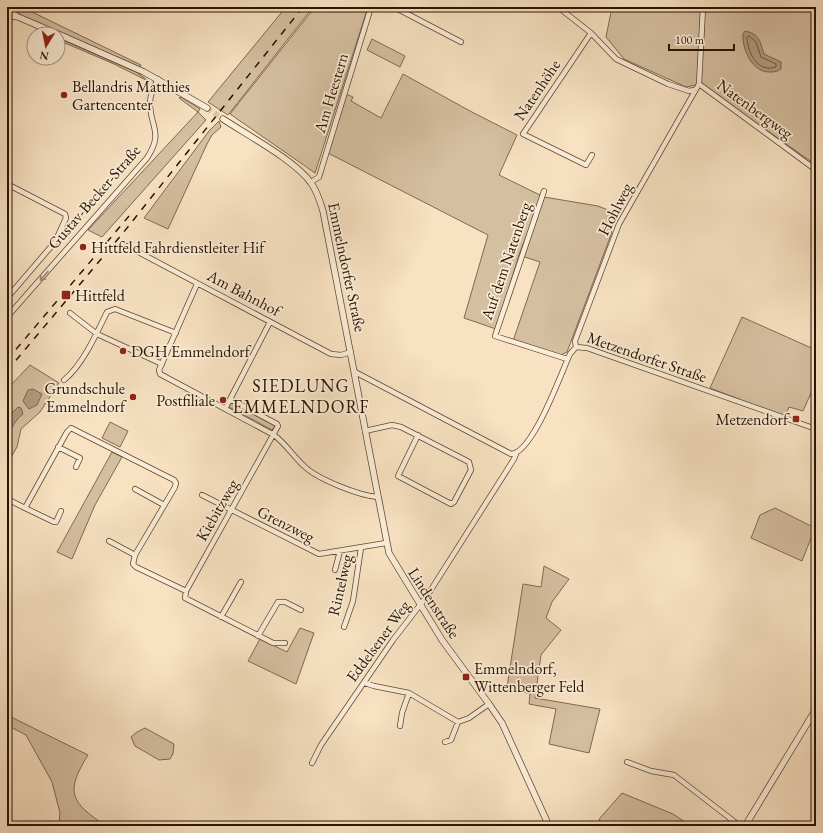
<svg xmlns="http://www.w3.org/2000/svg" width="823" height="833" font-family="'EB Garamond',serif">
	<rect width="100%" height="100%" fill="#f8e2c2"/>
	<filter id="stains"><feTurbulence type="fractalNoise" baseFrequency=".005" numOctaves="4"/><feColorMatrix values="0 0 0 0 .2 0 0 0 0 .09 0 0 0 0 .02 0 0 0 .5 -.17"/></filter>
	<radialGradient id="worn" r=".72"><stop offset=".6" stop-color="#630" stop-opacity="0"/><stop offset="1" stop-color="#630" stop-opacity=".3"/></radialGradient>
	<path fill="#d5bfa1" stroke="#806950" d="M 12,7 L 22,7 L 141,65 L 140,67 L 22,16 Z
		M 286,7 L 313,7 L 228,115 L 208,102 Z
		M 315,7 L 368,7 L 315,173 L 230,114 Z
		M 612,7 L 816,7 L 816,165 L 701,84 L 686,87 L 624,59 L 606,37 Z
		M 58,38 L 136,72 L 150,82 L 114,64 L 58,40 Z
		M 372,39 L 405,56 L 400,67 L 367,50 Z
		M 403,74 L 470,111 L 517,135 L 499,175 L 542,196 L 520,252 L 496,329 L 464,318 L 488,235 L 328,153 L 346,94 L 353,97 L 351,101 L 381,118 Z
		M 181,97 L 200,109 L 198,112 L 206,120 L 102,237 L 88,230 L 198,112 L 179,98 Z
		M 219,121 L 221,127 L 212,135 L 207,144 L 168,229 L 144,218 L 209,131 Z
		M 544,197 L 598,206 L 613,212 L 606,226 L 612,232 L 567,352 L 561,355 L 513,341 L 540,262 L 522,256 Z
		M 742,317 L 816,350 L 816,382 L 803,411 L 789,407 L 785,417 L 710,388 Z
		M 30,365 L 59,383 L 40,412 L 21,429 L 17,447 L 7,464 L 7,389 Z
		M 231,402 L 275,426 L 272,430 L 229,407 Z
		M 110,422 L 128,431 L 120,447 L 102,438 Z
		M 112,452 L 122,457 L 95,505 L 72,559 L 57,552 Z
		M 775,508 L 815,528 L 802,561 L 751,538 L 760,515 Z
		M 544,566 L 569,579 L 552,602 L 546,618 L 561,630 L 541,655 L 535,698 L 600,709 L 589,753 L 549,744 L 556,709 L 529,704 L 530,694 L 507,687 L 523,584 L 541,587 Z
		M 300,628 L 314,633 L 296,684 L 248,661 L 260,639 L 287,652 Z
		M 7,715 L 88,755 C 65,792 70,802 106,826 L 79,826 L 59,823 L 60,813 L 52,782 L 26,735 L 7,725 Z
		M 145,728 L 174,744 L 173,754 L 170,759 L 159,760 L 135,746 L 131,737 L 137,732 Z
		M 622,793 L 673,814 L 691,826 L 597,826 L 600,818 Z"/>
	<path fill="#b29c80" stroke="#7c654d" d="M 745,31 C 760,34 760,42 764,54 L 781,62 L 781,69 C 777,72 773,72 769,72 C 752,72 742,49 743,34 Z
		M 33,389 L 42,394 L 37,405 L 29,409 L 23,401 L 28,390 Z
		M 18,407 L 21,408 L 23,414 C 15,420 13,427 7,434 L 7,418 Z"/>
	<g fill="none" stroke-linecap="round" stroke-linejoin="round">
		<path stroke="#6e5840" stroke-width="1" d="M 749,36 L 756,42 L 761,57 L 776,64 L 776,67 C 758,73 748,54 747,38 Z"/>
		<path stroke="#d9c3a5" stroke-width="5.5" stroke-dasharray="5.5 3" stroke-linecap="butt" d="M 207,108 L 223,119"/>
		<g stroke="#5e4730" stroke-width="6">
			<path id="minor" d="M 394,7 L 461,42
				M 558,7 L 591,33 L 616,59 L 668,84 L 689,91 L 694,90
				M 591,33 L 523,134 L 586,165 L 592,155
				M 699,84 L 816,170
				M 311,182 L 319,177 L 371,7
				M 7,184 L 65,214 L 66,218 L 55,242 L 7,298
				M 544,191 L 495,336 L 567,359
				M 127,246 L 331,354 L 341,355 L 351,352
				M 197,284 L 159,370 L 160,374 L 274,435 C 286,444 293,456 304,466 C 317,479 360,496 378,497
				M 70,313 L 97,334 L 162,364
				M 7,317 L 147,158 C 164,132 150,127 150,103 C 150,94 154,86 158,79
				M 576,347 L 575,341 L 619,224 L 699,84 L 703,7
				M 355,372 L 511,454 C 533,453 561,373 570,354 L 576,347 L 587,348 L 816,429
				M 64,380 C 82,366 97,333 107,312 L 115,309 L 176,333
				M 230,399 L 277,424 L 278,426 L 186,591 L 185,598 L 273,643 L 285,643
				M 225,409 L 270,322
				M 365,431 L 392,425 L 401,427 L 469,462 L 471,470 L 454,502 L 451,504 L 398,476 L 418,435
				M 58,447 L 80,458 L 76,467
				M 135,489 L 164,505
				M 202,495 L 319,554 L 386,543
				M 7,499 L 25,508 L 67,432 L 71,428 L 174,480 L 176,483 L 175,487 L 135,555 L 133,564 L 136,567 L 186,591
				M 25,508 L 54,522 L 56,522 L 61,511
				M 109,541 L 135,555
				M 335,570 L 340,551
				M 221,617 L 241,582
				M 344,627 L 353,601 L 361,548
				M 258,636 L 278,602 L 285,602 L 301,610
				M 365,683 L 374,686 L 409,693 L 458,722 L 469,718 L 489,704
				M 400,726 L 402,713 L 409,693
				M 445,742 L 451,740 L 458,722
				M 627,762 L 651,771 L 674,775 L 740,826
				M 312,763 L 321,745 L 393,640 L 427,596 L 514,459 L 516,454"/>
		</g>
		<g stroke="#5e4730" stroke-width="7">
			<path id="tertiary" d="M 7,9 L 16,16
				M 7,15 L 18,17 L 58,34
				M 58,34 L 144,72 L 207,108
				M 223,119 C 247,135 296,161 311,183 C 317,191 320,201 323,211 L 389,553 L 442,640 L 489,704 L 502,723 L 549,826
				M 745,826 L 816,709"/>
		</g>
		<use href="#minor" stroke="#faecd7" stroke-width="4.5"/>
		<use href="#tertiary" stroke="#faecd7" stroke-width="5.5"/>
		<path stroke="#2a1300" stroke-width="1.5" stroke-dasharray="7 7" stroke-linecap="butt" d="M 7,360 L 129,216
			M 7,371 L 123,233 L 303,7"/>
	</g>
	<defs><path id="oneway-shaft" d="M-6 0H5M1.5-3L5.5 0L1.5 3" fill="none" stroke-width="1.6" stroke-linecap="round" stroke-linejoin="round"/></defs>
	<use stroke="#9c8a76" href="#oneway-shaft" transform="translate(44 276) rotate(130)"/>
	<g fill="#8f2418" stroke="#faecd7" stroke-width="1.5">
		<circle cx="64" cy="95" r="4"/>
		<circle cx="83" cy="247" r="4"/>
		<rect x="61" y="290" width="10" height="10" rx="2"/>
		<circle cx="123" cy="351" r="4"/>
		<circle cx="133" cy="397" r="4"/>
		<circle cx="223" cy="400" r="4"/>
		<rect x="792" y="415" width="8" height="8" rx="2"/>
		<rect x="462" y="673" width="8" height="8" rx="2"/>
	</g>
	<g text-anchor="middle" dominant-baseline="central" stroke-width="3.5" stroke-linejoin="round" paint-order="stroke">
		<g font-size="16" fill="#2a1300" stroke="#faecd7" text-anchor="start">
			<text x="72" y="86">Bellandris Matthies<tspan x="72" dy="18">Gartencenter</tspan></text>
			<text x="91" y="247">Hittfeld Fahrdienstleiter Hif</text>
			<text x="75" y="295">Hittfeld</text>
			<text x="131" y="351">DGH Emmelndorf</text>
			<text x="125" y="388" text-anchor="end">Grundschule<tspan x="125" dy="18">Emmelndorf</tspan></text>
			<text x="215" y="400" text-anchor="end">Postfiliale</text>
			<text x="788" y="419" text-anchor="end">Metzendorf</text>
			<text x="474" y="668">Emmelndorf,<tspan x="474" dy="18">Wittenberger Feld</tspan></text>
		</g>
		<g font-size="16" fill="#2a1300" stroke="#faecd7">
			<text transform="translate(537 90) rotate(-56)">Natenhöhe</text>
			<text transform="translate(331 93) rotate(-73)">Am Heestern</text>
			<text transform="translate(755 109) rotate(36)">Natenbergweg</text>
			<text transform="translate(94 197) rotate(-49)">Gustav-Becker-Straße</text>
			<text transform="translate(615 209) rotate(-63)">Hohlweg</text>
			<text transform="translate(506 261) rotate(-71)">Auf dem Natenberg</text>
			<text transform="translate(347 267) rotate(78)">Emmelndorfer Straße</text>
			<text transform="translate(244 293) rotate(28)">Am Bahnhof</text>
			<text transform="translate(647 357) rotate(19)">Metzendorfer Straße</text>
			<text transform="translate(217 510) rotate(-60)">Kiebitzweg</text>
			<text transform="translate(286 524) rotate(27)">Grenzweg</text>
			<text transform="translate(340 585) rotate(-77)">Rintelweg</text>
			<text transform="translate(434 603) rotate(57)">Lindenstraße</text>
			<text transform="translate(378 641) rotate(-54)">Eddelsener Weg</text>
		</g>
		<g font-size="18" letter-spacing="1" fill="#2a1300" stroke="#faecd7">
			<text x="301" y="385">SIEDLUNG<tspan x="301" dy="21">EMMELNDORF</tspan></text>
		</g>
	</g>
	<rect width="823" height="833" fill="none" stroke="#f8e2c2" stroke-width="24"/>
	<rect x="8" y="8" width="807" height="817" fill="none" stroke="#2a1300" stroke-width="2"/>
	<rect x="12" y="12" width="799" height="809" fill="none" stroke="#2a1300"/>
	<g transform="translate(46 46) rotate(190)"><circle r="19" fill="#faecd7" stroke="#a79581"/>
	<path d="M0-3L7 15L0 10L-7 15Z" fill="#8f2418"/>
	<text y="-6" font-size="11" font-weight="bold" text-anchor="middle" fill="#2a1300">N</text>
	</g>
	<path d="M669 44v6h65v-6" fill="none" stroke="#2a1300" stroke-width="2"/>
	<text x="675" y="44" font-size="12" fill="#2a1300" stroke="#faecd7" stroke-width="3" paint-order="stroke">100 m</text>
	<rect width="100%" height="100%" filter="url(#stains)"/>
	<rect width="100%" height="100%" fill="url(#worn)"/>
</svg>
